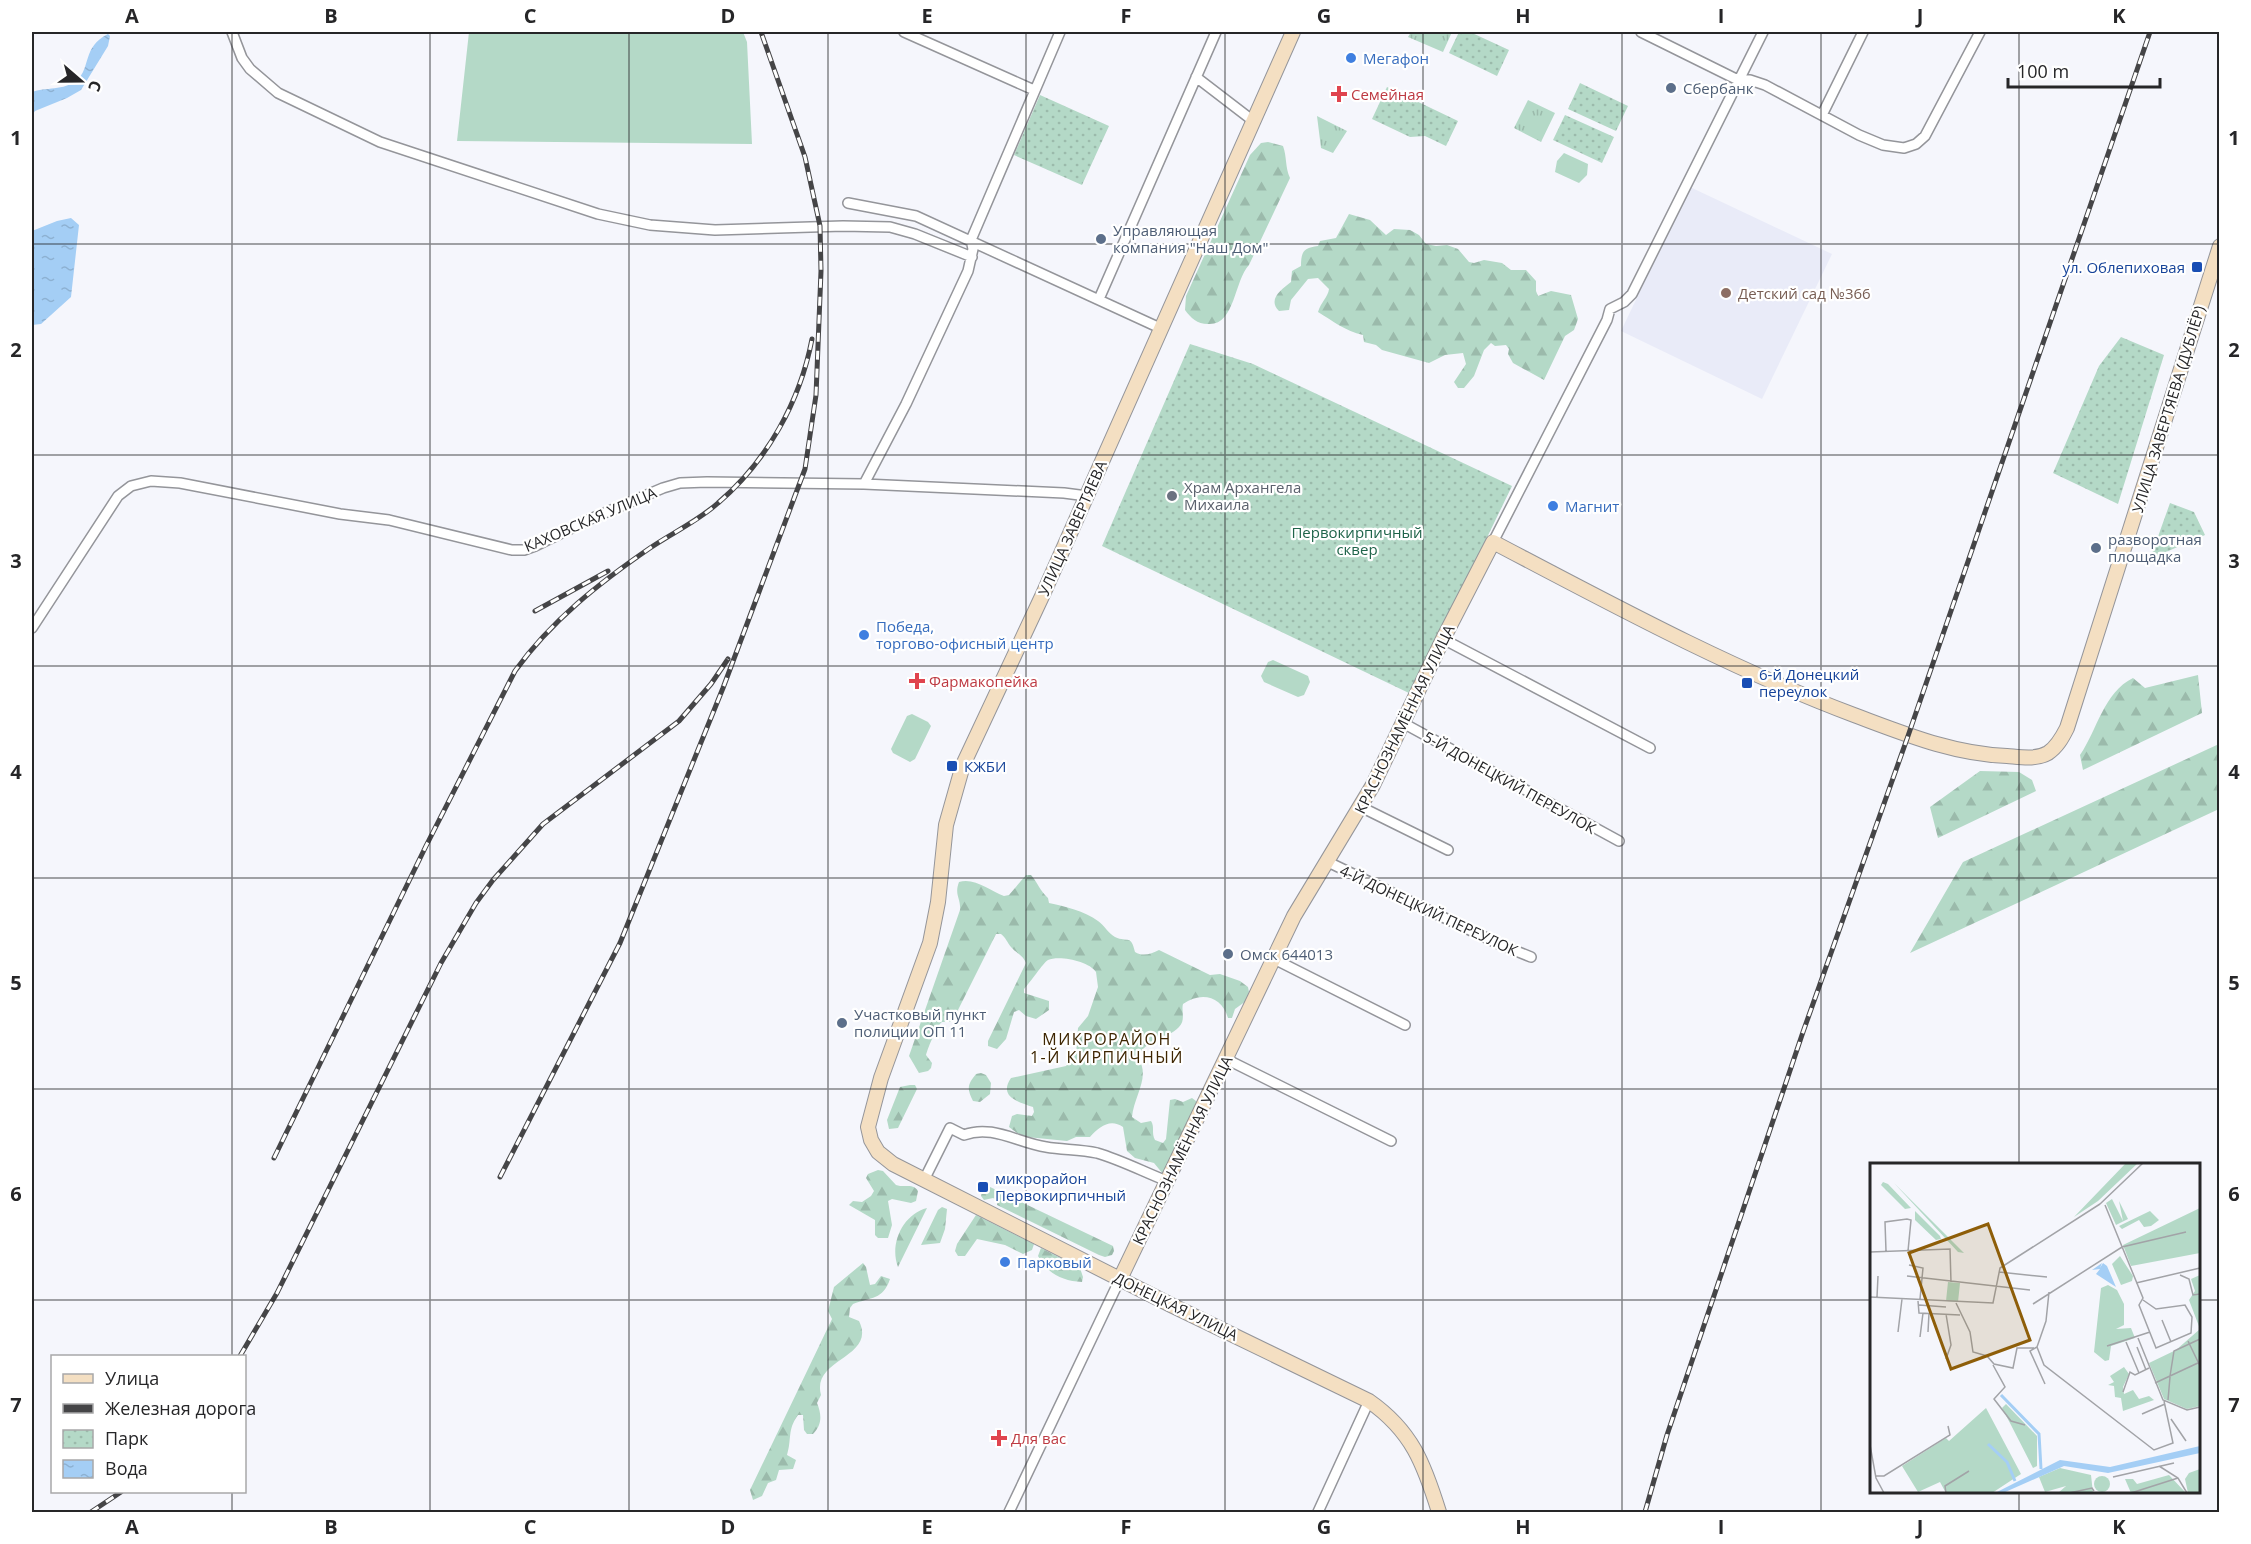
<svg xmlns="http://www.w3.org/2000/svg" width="2251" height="1544" font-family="'Open Sans',sans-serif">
	<defs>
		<pattern id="grass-tufts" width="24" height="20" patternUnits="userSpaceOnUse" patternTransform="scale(1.5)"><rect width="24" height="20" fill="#b4d9c7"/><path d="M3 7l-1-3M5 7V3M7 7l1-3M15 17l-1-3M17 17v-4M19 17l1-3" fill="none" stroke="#9bbaab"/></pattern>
		<pattern id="forest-firs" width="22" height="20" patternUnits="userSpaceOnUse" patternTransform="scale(1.5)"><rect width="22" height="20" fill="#b4d9c7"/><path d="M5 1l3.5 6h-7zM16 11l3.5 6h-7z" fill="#9bbaab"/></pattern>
		<pattern id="park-dots" width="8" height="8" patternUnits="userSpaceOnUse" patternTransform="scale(1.5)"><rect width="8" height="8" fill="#b4d9c7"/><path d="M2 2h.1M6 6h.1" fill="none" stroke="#9bbaab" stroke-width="1.8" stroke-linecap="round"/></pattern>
		<pattern id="water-ripples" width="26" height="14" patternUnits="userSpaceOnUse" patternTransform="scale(1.5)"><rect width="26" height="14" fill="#a4cef5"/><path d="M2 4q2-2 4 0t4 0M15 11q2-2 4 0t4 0" fill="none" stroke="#8db1d2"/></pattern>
	</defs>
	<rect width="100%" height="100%" fill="#f5f6fc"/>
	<path fill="#e9ebf8" d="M 1690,187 L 1832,254 L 1762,399 L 1621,331 Z"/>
	<path fill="url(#grass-tufts)" d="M 1411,32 L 1452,32 L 1443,52 L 1408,37 Z
		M 1528,100 L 1555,113 L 1541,142 L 1514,128 Z
		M 1317,116 L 1347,131 L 1333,153 L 1321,148 Z"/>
	<path fill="url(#forest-firs)" d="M 1268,142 L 1283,146 C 1287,157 1285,167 1290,178 L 1249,265 C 1234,281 1235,326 1208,324 C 1197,324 1191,318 1185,310 L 1186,296 L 1250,155 L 1261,143 Z
		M 1349,214 L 1370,220 L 1386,235 L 1394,229 L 1410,230 L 1419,235 L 1426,244 L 1436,246 L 1447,245 L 1458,249 L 1469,262 L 1474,263 L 1484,260 L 1502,263 L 1511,270 L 1526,270 L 1536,281 L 1536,291 L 1538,296 L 1551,291 L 1571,295 L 1578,319 L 1574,330 L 1565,336 L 1544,380 L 1513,363 L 1508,354 L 1509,349 L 1506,345 L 1495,346 L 1491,343 L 1484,350 L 1474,376 L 1464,388 L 1458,388 L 1454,382 L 1466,364 L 1463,353 L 1445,355 L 1429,363 L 1382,350 L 1376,345 L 1364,342 L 1363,335 C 1345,331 1333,321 1318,312 C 1321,302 1328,297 1329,289 L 1318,278 L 1308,279 L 1291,300 L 1289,310 L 1279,311 C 1267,299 1282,289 1291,282 L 1292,271 L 1301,266 C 1301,251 1304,248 1318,246 L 1320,241 L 1336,238 Z
		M 2198,675 L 2202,713 L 2083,770 L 2080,755 C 2097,730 2104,692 2133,678 L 2145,688 Z
		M 2219,744 L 2219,809 L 1910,953 L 1963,862 Z
		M 1980,771 L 2019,772 L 2032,780 L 2036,791 L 1938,838 L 1930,807 Z
		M 1026,875 L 1031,875 C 1038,883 1040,891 1048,898 L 1049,903 C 1064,906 1085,911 1098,921 C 1104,925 1109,934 1115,937 C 1128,943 1131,934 1135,952 C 1143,957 1151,954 1159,950 L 1210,975 L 1220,974 L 1240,981 L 1248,987 L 1249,992 L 1246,1001 L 1235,1009 L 1232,1018 L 1228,1018 C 1222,996 1201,991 1183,1004 C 1181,1011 1186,1020 1179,1027 C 1167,1040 1144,1039 1138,1058 C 1151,1077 1134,1095 1132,1117 L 1141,1123 L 1151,1121 C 1155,1127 1151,1133 1155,1140 L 1163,1143 L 1166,1139 L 1170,1100 L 1175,1099 L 1183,1102 L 1192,1098 L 1196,1101 L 1196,1105 L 1163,1174 L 1154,1163 L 1135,1158 L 1127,1151 L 1123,1127 C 1110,1118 1099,1127 1090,1137 L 1076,1137 L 1067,1141 L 1027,1137 L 1017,1133 L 1009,1127 L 1012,1116 L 1017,1114 L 1032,1116 L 1034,1112 L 1033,1107 C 1019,1102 998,1097 1011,1078 L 1066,1066 L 1076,1054 L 1078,1028 L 1088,1016 L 1098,987 L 1096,972 C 1089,961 1059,955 1048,960 C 1043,963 1030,983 1024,989 L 1024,993 L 1049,1001 L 1049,1010 L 1036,1019 L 1026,1016 L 1019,1010 L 1014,1012 L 1006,1039 L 997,1049 L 988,1046 L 988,1041 L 1026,963 C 1023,955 1016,953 1011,947 C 1007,942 1006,938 1001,934 L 996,934 L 952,1022 C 951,1022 943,1022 942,1022 C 937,1025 928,1048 926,1055 L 932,1063 L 931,1068 L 928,1071 L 919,1073 L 909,1056 L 960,910 C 961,898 954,895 959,882 C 974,877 991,891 1004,896 L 1009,895 Z
		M 981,1073 L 986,1075 L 991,1083 L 990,1094 L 980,1102 L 973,1101 C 967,1089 967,1085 976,1074 Z
		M 910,1085 L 915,1085 L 917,1089 L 898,1128 L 889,1129 L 887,1120 L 900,1087 Z
		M 878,1170 L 883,1171 L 896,1185 C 904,1188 913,1183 918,1191 L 916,1201 L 911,1203 L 892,1199 L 888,1201 L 892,1225 L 888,1238 L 878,1238 L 875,1235 L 875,1220 L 849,1205 L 853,1201 L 862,1202 L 871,1196 L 874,1191 L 866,1178 L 868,1174 Z
		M 988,1186 L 1113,1246 L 1114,1251 L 1112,1255 L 1105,1257 L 1099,1255 L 997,1205 L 997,1200 L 993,1198 L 984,1200 L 981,1196 L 983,1187 Z
		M 942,1207 L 947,1209 L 945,1229 L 940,1243 L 921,1245 L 938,1210 Z
		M 927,1208 L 898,1267 C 889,1244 903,1214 927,1208 Z
		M 976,1215 L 1034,1244 L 1032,1250 L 1023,1254 L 1005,1245 L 977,1239 L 965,1256 L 958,1256 L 955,1251 L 957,1244 Z
		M 1041,1248 L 1080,1268 L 1083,1277 L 1082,1282 C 1062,1281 1047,1273 1038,1256 Z
		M 863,1263 L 866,1267 L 870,1285 L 875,1284 L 881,1276 L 890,1279 C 883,1300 871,1297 853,1304 L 850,1308 L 849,1317 L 859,1321 C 877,1358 811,1358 821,1395 L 817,1403 C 822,1415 822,1425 813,1434 L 807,1434 L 804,1430 L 803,1415 L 798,1415 C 787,1430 792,1439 787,1455 L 796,1460 L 793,1469 L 779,1470 L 776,1480 L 768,1483 L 762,1496 L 753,1500 L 750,1490 L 832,1319 L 828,1311 L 834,1287 Z"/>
	<path fill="url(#park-dots)" d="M 1459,32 L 1470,32 L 1509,50 L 1497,76 L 1449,53 Z
		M 1580,83 L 1628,106 L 1616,131 L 1568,109 Z
		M 1387,87 L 1458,121 L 1446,146 L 1425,136 L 1410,137 L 1372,119 Z
		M 1040,95 L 1109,126 L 1082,185 L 1014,155 Z
		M 1565,115 L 1614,137 L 1602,163 L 1553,140 Z
		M 2121,337 L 2164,355 L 2118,504 L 2053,473 L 2099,366 Z
		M 1190,344 L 1253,364 L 1512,486 L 1411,694 L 1102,546 Z
		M 2170,503 L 2194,512 L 2205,535 L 2150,559 Z"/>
	<path fill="#b4d9c7" d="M 469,32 L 743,32 L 747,42 L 752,144 L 457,141 Z
		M 1564,153 L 1588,164 L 1587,175 L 1579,183 L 1555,172 L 1557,161 Z
		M 1273,660 L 1308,676 L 1310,682 L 1304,695 L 1298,697 L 1264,682 L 1261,676 L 1268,662 Z
		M 912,714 L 928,722 L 931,726 L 915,759 L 910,762 L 893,753 L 891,749 L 907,716 Z"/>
	<path fill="url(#water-ripples)" d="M 108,34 L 110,36 L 108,46 L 81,90 L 67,98 L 35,111 L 32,115 L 32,92 C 45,87 64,91 77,80 C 91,68 82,47 108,34 Z
		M 71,218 L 79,225 L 71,297 L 41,324 L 32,325 L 32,231 L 57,221 Z"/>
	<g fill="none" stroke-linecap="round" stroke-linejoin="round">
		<g stroke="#94959a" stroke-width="12">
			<path id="street" d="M 232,32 L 242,58 L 250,69 L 278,93 L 380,142 L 598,214 L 650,225 L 715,230 L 843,226 L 890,227 L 915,234 L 972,257
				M 904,32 L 1034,90
				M 1641,32 L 1738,80 L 1750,80 L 1765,85 L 1859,135 L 1883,145 L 1904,148 L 1916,144 L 1925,136 L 1980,32
				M 1196,77 L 1252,120
				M 1822,115 L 1863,32
				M 848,203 L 916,216 L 1160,328
				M 1099,299 L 1216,32
				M 864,484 L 906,404 L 968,271 L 973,249 L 971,240 L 1060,32
				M 1493,542 L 1607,320 L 1610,309 L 1624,302 L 1632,294 L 1763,32
				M 32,628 L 118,496 L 131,486 L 151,481 L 180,483 L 340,514 L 389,520 L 512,550 L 524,550 L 535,546 L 588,520 L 663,488 L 680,483 L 707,482 L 864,484 L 1064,493 L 1087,496
				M 1443,639 L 1650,748
				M 1403,723 L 1619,841
				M 1361,807 L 1448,850
				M 1328,862 L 1501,945 L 1531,957
				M 1274,959 L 1405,1025
				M 1226,1059 L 1391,1141
				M 924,1180 L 950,1128 L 964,1135 C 992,1124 1018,1143 1046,1147 C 1063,1150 1080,1149 1097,1153 C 1121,1160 1144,1172 1167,1181
				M 1009,1512 L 1120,1279
				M 1318,1512 L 1369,1401"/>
		</g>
		<g stroke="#94959a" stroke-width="16">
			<path id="secondary" d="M 1293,32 L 1044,592 L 963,765 L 946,825 L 938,902 L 930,943 L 881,1078 L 868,1127 L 871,1140 L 878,1152 L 893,1164 L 1171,1305 L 1369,1401 C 1412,1431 1424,1464 1439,1512
				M 1120,1279 L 1294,916 L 1373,785 L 1443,639 L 1493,542 C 1611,604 1729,668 1854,715 C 1905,734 1953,754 2007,756 C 2020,757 2036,760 2048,753 C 2057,747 2062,738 2067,728 L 2220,246"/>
		</g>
		<use href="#street" stroke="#fff" stroke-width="9"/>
		<use href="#secondary" stroke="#f4dfc2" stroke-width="14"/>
		<g stroke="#454547" stroke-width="5">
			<path id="rail" d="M 535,611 L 608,571
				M 274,1158 L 426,846 L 515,671 C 551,621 599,583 650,548 C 672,533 698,521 718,503 C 767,461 800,402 812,339
				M 500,1177 L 620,943 L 723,688 L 805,469 L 816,395 L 821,271 L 820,226 L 805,157 L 761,32
				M 240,1356 L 277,1293 L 441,963 L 476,903 L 493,880 L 543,824 L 679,721 L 711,684 L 728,659
				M 91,1512 L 121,1492
				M 1645,1512 L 1667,1435 L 1803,1032 L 1908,736 L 2150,32"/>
		</g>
		<use href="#rail" stroke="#fff" stroke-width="3" stroke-dasharray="9" stroke-linecap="butt"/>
	</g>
	<path fill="none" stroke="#262628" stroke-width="1.5" stroke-opacity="0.55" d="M 232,32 L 232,1356M 430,32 L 430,1512M 629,32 L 629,1512M 828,32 L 828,1512M 1026,32 L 1026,1512M 1225,32 L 1225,1512M 1423,32 L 1423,1512M 1622,32 L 1622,1512M 1821,32 L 1821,1512M 2019,32 L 2019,1164M 32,244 L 2220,244M 32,455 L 2220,455M 32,666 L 2220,666M 32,878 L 2220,878M 32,1089 L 2220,1089M 32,1300 L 1872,1300M 2198,1300 L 2220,1300M 232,1492 L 232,1512M 2019,1492 L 2019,1512"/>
	<g fill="#3f7fe0" stroke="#fff" stroke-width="2">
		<circle cx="1351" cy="58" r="6"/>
		<circle cx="1553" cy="506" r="6"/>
		<circle cx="864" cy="635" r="6"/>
		<circle cx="1005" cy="1262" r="6"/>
	</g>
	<g fill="#5c6f8a" stroke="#fff" stroke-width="2">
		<circle cx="1671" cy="88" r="6"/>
		<circle cx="1101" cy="239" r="6"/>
		<circle cx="2096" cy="548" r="6"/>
		<circle cx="1228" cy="954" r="6"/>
		<circle cx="842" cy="1023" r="6"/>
	</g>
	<g fill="#e0444e" stroke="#fff" stroke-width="2">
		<path d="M1336 85h6v6h6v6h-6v6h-6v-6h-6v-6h6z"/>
		<path d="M914 672h6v6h6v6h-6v6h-6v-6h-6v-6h6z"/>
		<path d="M996 1429h6v6h6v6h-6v6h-6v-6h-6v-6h6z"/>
	</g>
	<g fill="#1a4fb4" stroke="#fff" stroke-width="2">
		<rect x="2191" y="261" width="12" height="12" rx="3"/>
		<rect x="1741" y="677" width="12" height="12" rx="3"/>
		<rect x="946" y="760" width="12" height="12" rx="3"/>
		<rect x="977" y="1181" width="12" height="12" rx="3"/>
	</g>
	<circle fill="#8d6e63" stroke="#fff" stroke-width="2" cx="1726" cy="293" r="6"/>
	<circle fill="#6b7280" stroke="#fff" stroke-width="2" cx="1172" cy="496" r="6"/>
	<g text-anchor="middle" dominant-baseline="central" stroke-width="4.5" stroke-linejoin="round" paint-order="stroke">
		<g font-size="15" fill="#366cbe" stroke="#fff" text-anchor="start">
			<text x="1363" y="58">Мегафон</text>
			<text x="1565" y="506">Магнит</text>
			<text x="876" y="626">Победа,<tspan x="876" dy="17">торгово-офисный центр</tspan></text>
			<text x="1017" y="1262">Парковый</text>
		</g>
		<g font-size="15" fill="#4e5e75" stroke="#fff" text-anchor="start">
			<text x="1683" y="88">Сбербанк</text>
			<text x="1113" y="230">Управляющая<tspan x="1113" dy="17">компания "Наш Дом"</tspan></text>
			<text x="2108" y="539">разворотная<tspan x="2108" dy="17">площадка</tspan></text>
			<text x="1240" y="954">Омск 644013</text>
			<text x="854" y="1014">Участковый пункт<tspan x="854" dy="17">полиции ОП 11</tspan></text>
		</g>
		<g font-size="15" fill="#be3a42" stroke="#fff" text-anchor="start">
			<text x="1351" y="94">Семейная</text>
			<text x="929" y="681">Фармакопейка</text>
			<text x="1011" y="1438">Для вас</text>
		</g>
		<g font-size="15" fill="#164399" stroke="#fff" text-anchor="start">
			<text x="2185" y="267" text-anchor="end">ул. Облепиховая</text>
			<text x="1759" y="674">6-й Донецкий<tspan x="1759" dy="17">переулок</tspan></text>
			<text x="964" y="766">КЖБИ</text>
			<text x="995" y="1178">микрорайон<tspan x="995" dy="17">Первокирпичный</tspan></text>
		</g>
		<g font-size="15" fill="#785e54" stroke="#fff" text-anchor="start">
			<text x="1738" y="293">Детский сад №366</text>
		</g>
		<g font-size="15" fill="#262628" stroke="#fff">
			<text transform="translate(2168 409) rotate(-73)">УЛИЦА ЗАВЕРТЯЕВА (ДУБЛЁР)</text>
			<text transform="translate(590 519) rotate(-23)">КАХОВСКАЯ УЛИЦА</text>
			<text transform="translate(1072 528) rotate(-66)">УЛИЦА ЗАВЕРТЯЕВА</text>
			<text transform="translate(1404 719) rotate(-64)">КРАСНОЗНАМЁННАЯ УЛИЦА</text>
			<text transform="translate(1510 782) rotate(29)">5-Й ДОНЕЦКИЙ ПЕРЕУЛОК</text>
			<text transform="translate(1429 910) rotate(25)">4-Й ДОНЕЦКИЙ ПЕРЕУЛОК</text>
			<text transform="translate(1182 1150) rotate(-64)">КРАСНОЗНАМЁННАЯ УЛИЦА</text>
			<text transform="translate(1176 1306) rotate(26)">ДОНЕЦКАЯ УЛИЦА</text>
		</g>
		<g font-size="15" fill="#5b616d" stroke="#fff" text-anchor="start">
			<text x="1184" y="487">Храм Архангела<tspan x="1184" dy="17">Михаила</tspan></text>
		</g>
		<g font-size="15" fill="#1f644a" stroke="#fff">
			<text x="1357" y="532">Первокирпичный<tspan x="1357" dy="17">сквер</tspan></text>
		</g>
		<g font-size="16" letter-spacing="1.5" fill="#3e2602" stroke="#fff">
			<text x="1107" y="1039">МИКРОРАЙОН<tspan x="1107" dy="18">1-Й КИРПИЧНЫЙ</tspan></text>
		</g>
	</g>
	<g transform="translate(1870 1163)">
		<rect width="330" height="330" fill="#f5f6fc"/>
		<path d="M 256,0 L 268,0 L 228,38 L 204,54 ZM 13,19 L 18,21 L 41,45 L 35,46 L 11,22 ZM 24,20 L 94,90 L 88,89 ZM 45,48 L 70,73 L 71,76 L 66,77 L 45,57 Z" fill="#b4d9c7"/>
		<path d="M 242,36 L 253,58 L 249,38 L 258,56 L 246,62 L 236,40 ZM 330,45 L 330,90 L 261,103 L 253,82 ZM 280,48 L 289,57 L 281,63 L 274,64 L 269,57 L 252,66 L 249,63 ZM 250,93 L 263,113 L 262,118 L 251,122 L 242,101 ZM 330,112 L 330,243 L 317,246 L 294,236 L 279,200 L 306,187 L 330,166 L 319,137 L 325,128 L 321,116 ZM 78,119 L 90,120 L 88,139 L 76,138 ZM 238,122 L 247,127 L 254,141 L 254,162 L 246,166 L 261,165 L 265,175 L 241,183 L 239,197 L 235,198 L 224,189 L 231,125 ZM 254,204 L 259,211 L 253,224 L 254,231 L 263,227 L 269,236 L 279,233 L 284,237 L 253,248 L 251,235 L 245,234 L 244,223 L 238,222 L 244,219 L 240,213 ZM 136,241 L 167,273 L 167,303 L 163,305 L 141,262 L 132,245 ZM 116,245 L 151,311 L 122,330 L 76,330 L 70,319 L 48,329 L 32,303 L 76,275 L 79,278 ZM 190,305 L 221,312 L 223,330 L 188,330 L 196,323 L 175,329 L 169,314 ZM 330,306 L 330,330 L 318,330 L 315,316 L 319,310 ZM 299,312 L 316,330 L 261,330 L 255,316 L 263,316 L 267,321 Z" fill="#b4d9c7"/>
		<path d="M224 321a8 8 0 1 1 16 0a8 8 0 1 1-16 0Z" fill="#b4d9c7"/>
		<path d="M 232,100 L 230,105 L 233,100 L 237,103 L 246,124 L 226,111 L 230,106 L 222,107 ZM 330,283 L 330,290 L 238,310 L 194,303 L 133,330 L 125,330 L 190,297 L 240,304 Z" fill="#a4cef5"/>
		<path fill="none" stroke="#a4cef5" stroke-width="3" d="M 131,232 L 169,271 L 171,306M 118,281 L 137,299 L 145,318"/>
		<path fill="none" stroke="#a2a3a7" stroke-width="1.5" d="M 230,41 L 273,0M 235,42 L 273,135 L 269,142 L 286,185 L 321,170 L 322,154 L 315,142 L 286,146 L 273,137M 16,88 L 15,59 L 37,56 L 41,57 L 38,88M 0,89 L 80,86 L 81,119M 39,102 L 53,105 L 50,136M 129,109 L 177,114M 310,112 L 319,116 L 323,132 L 330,131M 37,113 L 160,127M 266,120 L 330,105M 0,134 L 123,140 L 130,105 L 230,41M 7,134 L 8,113M 48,138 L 49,150 L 90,152M 86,140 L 100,169 L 103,189 L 117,193 L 124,201 L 143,205 L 147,185 L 164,185M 163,141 L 252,84 L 316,69M 49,142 L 76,144M 76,151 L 81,182 L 76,196M 292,157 L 301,179M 28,169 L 32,136M 58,169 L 59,150M 50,174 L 53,150M 268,175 L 293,237 L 317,247 L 330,244M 318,178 L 330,203M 256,179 L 269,210M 237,183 L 280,169M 167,184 L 174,202 L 284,287 L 303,280 L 294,238M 267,184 L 276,207M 123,202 L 135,224 L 124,236 L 141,258 L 155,262M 300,213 L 304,188 L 330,176M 285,220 L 330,199M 175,221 L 160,188 L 167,184 L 176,158 L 179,129M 253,229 L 260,209 L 265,212 L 279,205M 298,237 L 300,214M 272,251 L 295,241M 301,256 L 316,278M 0,282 L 6,315 L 14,330M 289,303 L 308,315 L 317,330M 5,313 L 14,313 L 80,272 L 78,263M 243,314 L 304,300M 76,330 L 75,323 L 99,308M 199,330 L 222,325 L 224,328M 261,330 L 308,315"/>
		<path fill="#8e5e09" fill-opacity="0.15" stroke="#8e5e09" stroke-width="3" d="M 118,61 L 160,177 L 81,206 L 39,90 Z"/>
		<rect width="330" height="330" fill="none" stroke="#262628" stroke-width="3"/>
	</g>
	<rect width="2251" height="1544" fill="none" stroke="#ffffff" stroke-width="66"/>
	<rect x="51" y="1355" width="195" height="138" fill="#ffffff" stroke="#a8a8a9" stroke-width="1.5"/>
	<rect x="63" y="1374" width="30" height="9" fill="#f4dfc2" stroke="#a8a8a9" stroke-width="1.5"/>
	<text x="105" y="1385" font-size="18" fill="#262628">Улица</text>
	<rect x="63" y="1404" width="30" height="9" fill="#454547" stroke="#a8a8a9" stroke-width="1.5"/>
	<text x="105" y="1415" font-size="18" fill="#262628">Железная дорога</text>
	<rect x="63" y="1430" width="30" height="18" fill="url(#park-dots)" stroke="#a8a8a9" stroke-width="1.5"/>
	<text x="105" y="1445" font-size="18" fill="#262628">Парк</text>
	<rect x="63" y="1460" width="30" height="18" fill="url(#water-ripples)" stroke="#a8a8a9" stroke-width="1.5"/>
	<text x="105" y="1475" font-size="18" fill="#262628">Вода</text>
	<g transform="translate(81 81) rotate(110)" stroke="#ffffff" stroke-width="4.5" paint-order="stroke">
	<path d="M0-4.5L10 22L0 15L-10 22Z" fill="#262628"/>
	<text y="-9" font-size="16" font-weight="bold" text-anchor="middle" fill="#262628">С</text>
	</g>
	<path d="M2008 78v9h152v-9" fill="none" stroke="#262628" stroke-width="3"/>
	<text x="2017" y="78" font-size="18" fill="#262628" stroke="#ffffff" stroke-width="4.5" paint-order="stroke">100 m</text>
	<rect x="33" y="33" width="2185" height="1478" fill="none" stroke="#262628" stroke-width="2"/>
	<g font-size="20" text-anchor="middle" font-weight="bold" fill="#262628">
		<text x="132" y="23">A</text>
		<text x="331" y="23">B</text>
		<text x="530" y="23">C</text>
		<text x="728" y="23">D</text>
		<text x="927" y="23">E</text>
		<text x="1126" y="23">F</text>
		<text x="1324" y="23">G</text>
		<text x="1523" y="23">H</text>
		<text x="1721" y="23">I</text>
		<text x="1920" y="23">J</text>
		<text x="2119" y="23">K</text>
		<text x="16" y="145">1</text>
		<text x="2234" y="145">1</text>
		<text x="16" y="357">2</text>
		<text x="2234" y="357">2</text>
		<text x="16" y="568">3</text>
		<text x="2234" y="568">3</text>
		<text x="16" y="779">4</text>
		<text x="2234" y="779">4</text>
		<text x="16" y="990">5</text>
		<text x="2234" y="990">5</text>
		<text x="16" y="1201">6</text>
		<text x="2234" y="1201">6</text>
		<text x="16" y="1412">7</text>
		<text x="2234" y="1412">7</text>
		<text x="132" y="1534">A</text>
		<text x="331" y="1534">B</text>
		<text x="530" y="1534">C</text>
		<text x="728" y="1534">D</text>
		<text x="927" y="1534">E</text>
		<text x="1126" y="1534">F</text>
		<text x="1324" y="1534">G</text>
		<text x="1523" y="1534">H</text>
		<text x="1721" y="1534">I</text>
		<text x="1920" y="1534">J</text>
		<text x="2119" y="1534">K</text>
	</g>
</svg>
